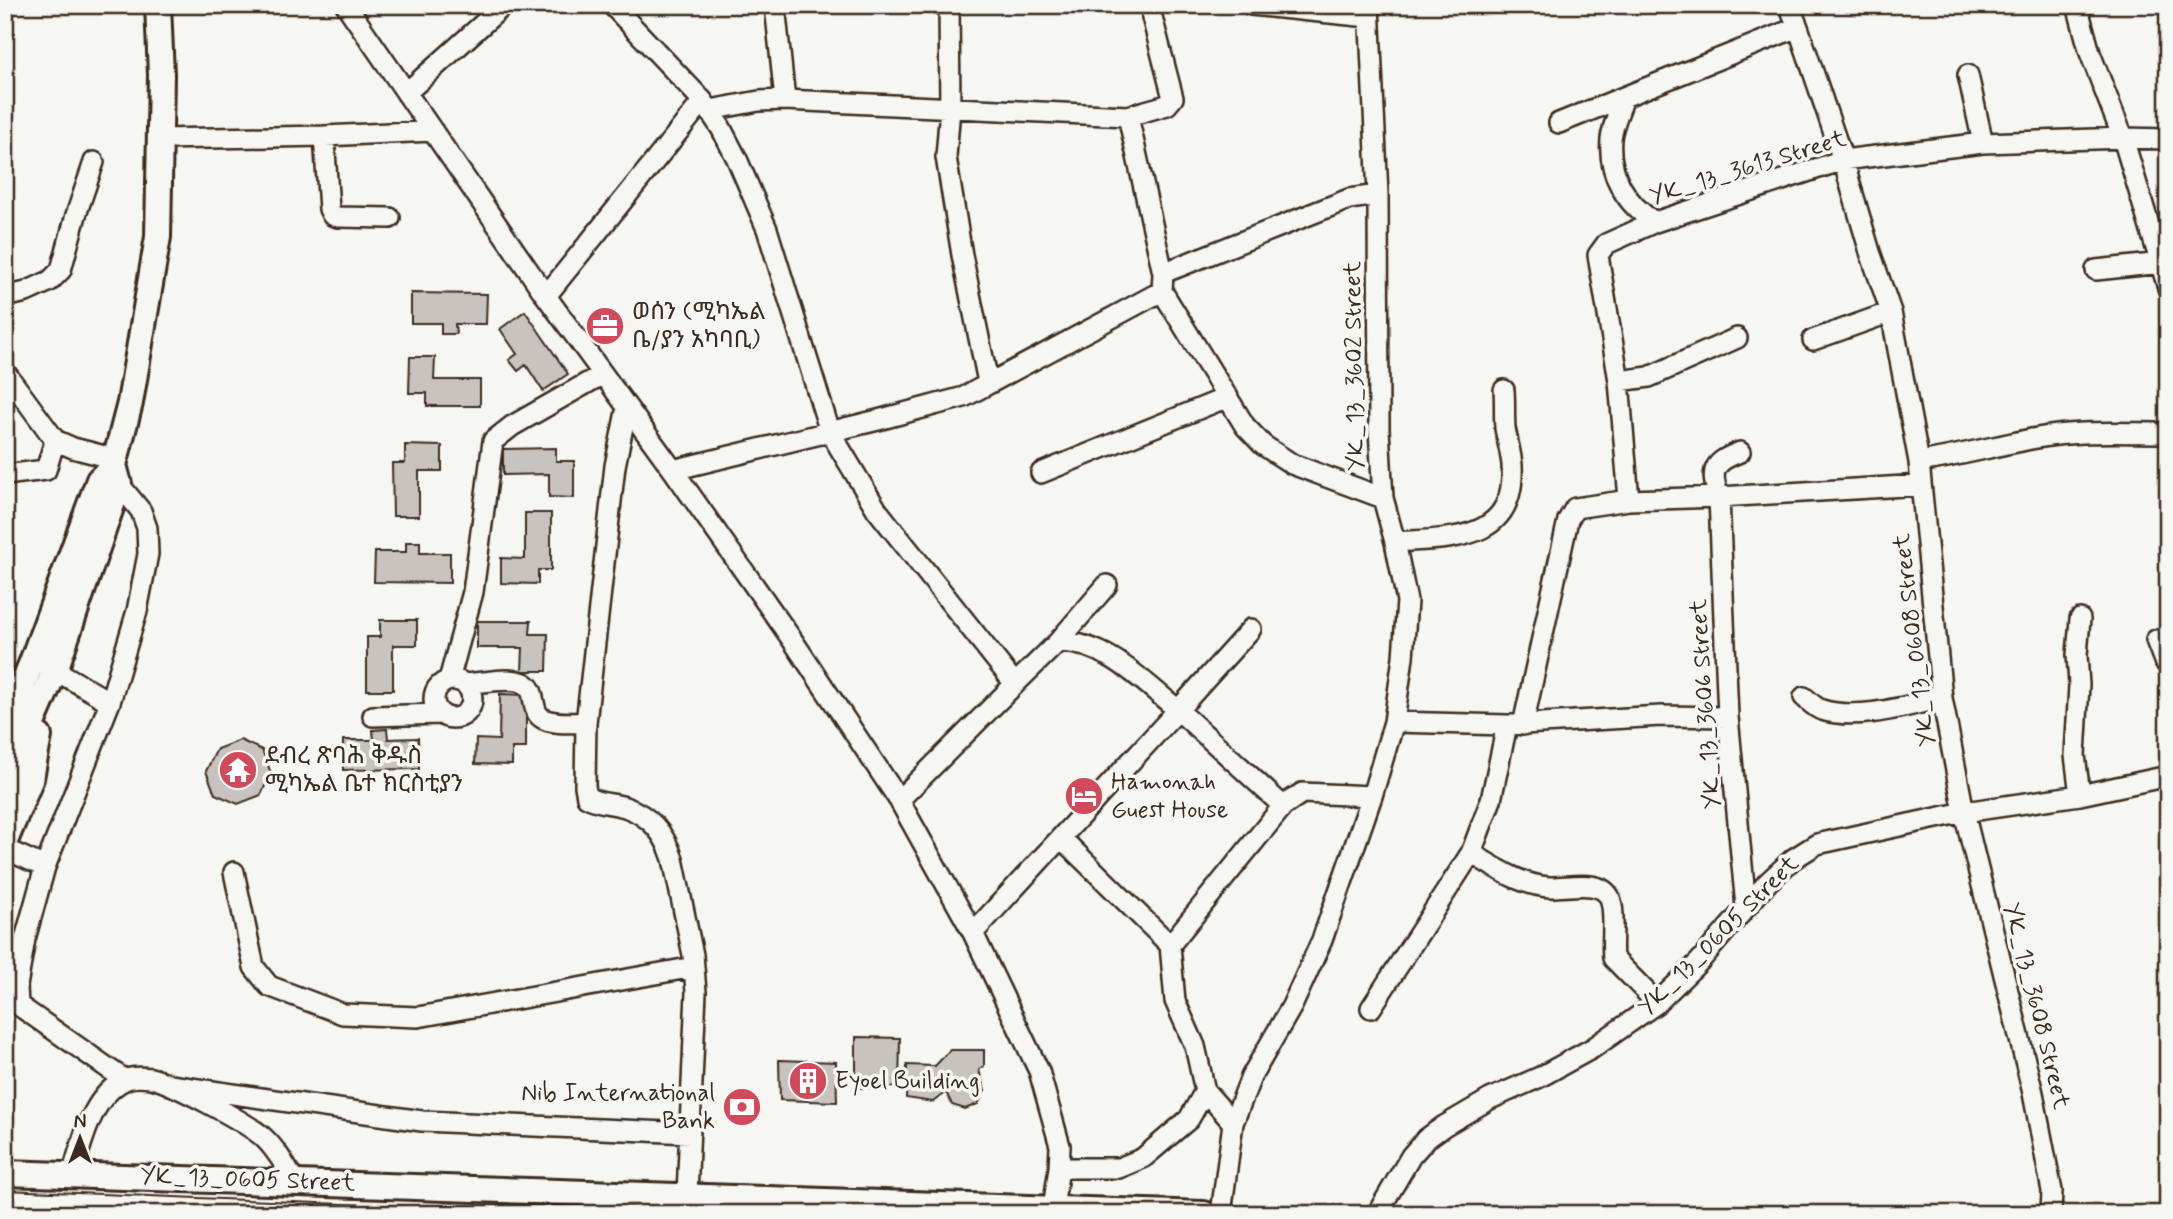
<svg xmlns="http://www.w3.org/2000/svg" width="2173" height="1219" font-family="Mynerve,'Noto Sans Ethiopic',sans-serif">
	<rect width="100%" height="100%" fill="#f6f6f2"/>
	<filter id="ink" filterUnits="userSpaceOnUse"><feTurbulence type="fractalNoise" baseFrequency=".0143" numOctaves="2"/><feDisplacementMap in="SourceGraphic" scale="14" xChannelSelector="R" yChannelSelector="G"/><feConvolveMatrix kernelMatrix="1 2 1 2 8 2 1 2 1" color-interpolation-filters="sRGB"/></filter>
	<g filter="url(#ink)">
		<path fill="#c8c3be" stroke="#3b2a1e" stroke-width="2" d="M 411,293 L 487,294 L 486,324 L 455,324 L 456,334 L 441,334 L 441,323 L 411,323 Z
			M 525,311 L 568,374 L 543,391 L 526,365 L 518,371 L 509,360 L 517,354 L 500,329 Z
			M 410,357 L 435,357 L 434,380 L 480,380 L 480,406 L 427,406 L 427,393 L 409,393 Z
			M 405,445 L 442,446 L 442,471 L 419,471 L 419,516 L 393,516 L 392,463 L 405,463 Z
			M 556,448 L 556,461 L 574,461 L 574,498 L 549,497 L 549,474 L 503,475 L 503,449 Z
			M 525,513 L 551,513 L 551,570 L 538,570 L 538,584 L 501,583 L 501,558 L 525,559 Z
			M 406,542 L 420,542 L 420,553 L 450,553 L 450,583 L 374,582 L 375,552 L 406,552 Z
			M 380,620 L 417,620 L 417,645 L 393,645 L 393,690 L 367,690 L 367,637 L 380,637 Z
			M 477,621 L 531,621 L 530,634 L 548,634 L 547,671 L 522,671 L 523,648 L 477,648 Z
			M 500,694 L 526,695 L 526,748 L 512,748 L 512,765 L 475,764 L 476,739 L 499,740 Z
			M 387,729 L 388,739 L 418,738 L 419,769 L 343,770 L 343,740 L 374,740 L 373,730 Z
			M 240,740 L 262,750 L 271,773 L 261,795 L 238,804 L 215,794 L 206,771 L 217,749 Z
			M 856,1037 L 900,1038 L 899,1087 L 856,1088 Z
			M 950,1050 L 984,1050 L 984,1066 L 979,1070 L 985,1091 L 978,1104 L 965,1109 L 952,1105 L 946,1092 L 933,1102 L 906,1098 L 907,1065 L 935,1066 Z
			M 779,1060 L 836,1062 L 837,1102 L 780,1100 Z"/>
		<g fill="none" stroke-linecap="round" stroke-linejoin="round">
			<g stroke="#3b2a1e" stroke-width="24">
				<path id="minor" d="M 346,5 L 546,296 L 673,470 L 793,641 L 899,800 L 973,933 L 1039,1071 L 1060,1146 L 1059,1168 L 1053,1208
					M 612,5 L 703,101 L 721,128 L 737,159 L 767,229 L 830,432 L 877,510 L 1015,684 L 899,800
					M 775,5 L 785,100
					M 949,5 L 950,108 L 946,157 L 962,255 L 988,382
					M 1251,5 L 1369,17
					M 1789,5 L 1798,27 L 1843,160 L 1870,252 L 1891,312 L 1919,462 L 1942,698 L 1964,812 L 2033,1093 L 2052,1191 L 2051,1214
					M 2077,5 L 2090,53 L 2123,138 L 2168,288
					M 1968,75 L 1983,143
					M 406,93 L 504,5
					M 1624,97 C 1620,110 1612,126 1611,139 C 1608,174 1626,205 1655,222
					M 710,110 L 759,101 L 785,100 L 1128,116 L 1167,105 L 1173,98 L 1152,17
					M 1128,116 L 1163,273
					M 1559,123 L 1798,27
					M 324,136 L 329,209 L 332,215 L 338,217 L 390,218
					M 160,139 L 324,136 L 433,131
					M 2096,270 L 2162,263
					M 1162,291 L 1163,273 L 1349,199 L 1378,195
					M 546,296 L 703,101
					M 5,297 L 26,292 L 50,281 L 61,270 L 76,215 L 94,162
					M 1813,340 L 1891,312
					M 5,372 L 55,440
					M 1619,381 L 1649,377 L 1737,338
					M 627,407 L 615,466 L 586,723 L 585,786 L 587,797 C 599,804 612,803 625,807 C 651,816 665,834 673,859 L 693,955 L 696,992 L 687,1195
					M 1740,452 C 1714,462 1709,469 1719,497 L 1728,717 L 1746,907
					M 1919,462 C 1959,456 1998,445 2037,438 C 2080,430 2125,433 2168,433
					M 673,470 L 878,420 L 964,397 L 1162,291 L 1245,426 L 1263,445 L 1292,464 L 1383,498
					M 1041,473 L 1228,397
					M 5,475 L 46,470 L 55,440 L 73,448 L 116,459
					M 119,484 L 141,511 L 147,528 L 148,554 L 137,611 L 110,702 L 45,867 L 25,939 L 17,986 L 18,1005 L 125,1080
					M 1629,500 L 1619,381 L 1598,255 L 1606,244 L 1655,222 L 1843,160 L 1983,143 L 2123,138 L 2168,139
					M 1395,542 C 1452,538 1516,542 1512,465 C 1511,453 1507,440 1505,428 C 1504,415 1505,402 1504,390
					M 2156,640 L 2164,661 L 2168,665
					M 1058,642 L 1107,585
					M 43,665 L 55,670 L 110,702
					M 449,680 L 473,592 L 493,441 L 512,426 L 603,374
					M434 699a19 19 0 1 1 38 0a19 19 0 1 1-38 0Z
					M 465,684 C 480,683 507,677 521,682 C 539,687 529,710 542,718 C 553,725 574,722 586,723
					M 1015,684 L 1058,642 C 1107,642 1142,681 1178,710 L 1251,629
					M 1804,697 C 1809,701 1815,708 1822,710 C 1857,721 1907,706 1942,698
					M 373,716 L 441,714
					M 1394,722 L 1507,725 L 1661,716 L 1728,717
					M 1523,725 L 1568,520 L 1575,508 L 1629,500 L 1719,497 L 1921,485
					M 2080,795 L 2075,755 L 2079,685 L 2077,655 L 2080,619
					M 1061,838 L 1170,945
					M 5,849 L 45,867
					M 1471,853 C 1494,867 1522,886 1550,887 C 1567,888 1601,878 1610,898 C 1616,913 1611,941 1613,958 L 1657,1003
					M 234,872 L 254,967 L 269,986 L 343,1014 L 418,1017 L 694,967
					M 973,933 L 1178,710 L 1283,806 L 1302,793 L 1372,796
					M 1371,1008 L 1471,853 L 1491,800 L 1507,725
					M 170,1085 L 422,1121 L 690,1133
					M 1233,1123 L 1205,1091 L 1195,1046 L 1175,1001 L 1170,945 L 1283,806
					M 1059,1168 L 1119,1168 L 1143,1158 L 1189,1119 L 1205,1091
					M 72,1175 C 82,1143 91,1096 125,1080 C 132,1076 143,1077 151,1078 C 171,1082 250,1124 264,1138 C 277,1150 286,1167 295,1182
					M 1221,1214 L 1233,1123 L 1251,1077 L 1292,1006 L 1322,940 L 1372,796 L 1394,722 L 1403,657 L 1407,601 L 1395,542 L 1383,498 L 1379,429 L 1378,195 L 1369,5
					M 1377,1214 L 1411,1156 L 1426,1139 L 1444,1126 L 1490,1099 L 1540,1077 L 1593,1048 L 1657,1003 L 1699,962 L 1768,882 L 1793,859 L 1817,844 L 1964,812 L 2080,795 L 2168,776"/>
			</g>
			<g stroke="#3b2a1e" stroke-width="30">
				<path id="major" d="M 5,727 L 32,662 L 99,480 L 114,465 L 130,403 L 158,237 L 161,75 L 158,5
					M 5,786 L 55,670 L 119,484 L 114,465
					M 5,841 L 31,778 L 39,736
					M 5,1173 L 1204,1214"/>
			</g>
			<use href="#minor" stroke="#f6f6f2" stroke-width="19"/>
			<use href="#major" stroke="#f6f6f2" stroke-width="24"/>
			<path stroke="#3b2a1e" stroke-width="2" d="M 5,1190 L 579,1214
				M 5,1207 L 225,1214"/>
		</g>
	</g>
	<defs>
		<g id="office-disc" transform="scale(2.0125)"><circle r="9.5" fill="#d1495b" stroke="#f6f6f2"/><path d="M-6-3h4V-5.5h4V-3h4V5H-6ZM-1-4.5V-3h2v-1.5ZM-6 0V1H6V0Z" fill="#fff"/></g>
		<g id="temple-disc" transform="scale(2.0125)"><circle r="9.5" fill="#d1495b" stroke="#f6f6f2"/><path d="M0-6L5-2H3V0L6.5 2.5H4V6H1.5V3h-3V6H-4V2.5H-6.5L-3 0V-2H-5Z" fill="#fff"/></g>
		<g id="hotel-disc" transform="scale(2.0125)"><circle r="9.5" fill="#d1495b" stroke="#f6f6f2"/><path d="M-6-4.5h1.5V1H6V5H4.5V3h-9V5H-6ZM-4 0a1.8 1.8 0 1 1 3.6 0ZM.5 0V-2.5h3Q6-2.5 6 0Z" fill="#fff"/></g>
		<g id="building-disc" transform="scale(2.0125)"><circle r="9.5" fill="#d1495b" stroke="#f6f6f2"/><path d="M-4-6H4V6H1V3H-1V6H-4ZM-2.5-4.3h1.7v1.8h-1.7ZM.8-4.3h1.7v1.8H.8ZM-2.5-1h1.7V.8h-1.7ZM.8-1h1.7V.8H.8Z" fill="#fff"/></g>
		<g id="bank-disc" transform="scale(2.0125)"><circle r="9.5" fill="#d1495b" stroke="#f6f6f2"/><path d="M-6-4H6V4H-6ZM0-2.3a2.3 2.3 0 1 0 0 4.6a2.3 2.3 0 1 0 0-4.6Z" fill="#fff"/></g>
	</defs>
	<g fill-rule="evenodd">
		<use href="#office-disc" x="605" y="326"/>
		<use href="#temple-disc" x="238" y="770"/>
		<use href="#hotel-disc" x="1084" y="796"/>
		<use href="#building-disc" x="808" y="1081"/>
		<use href="#bank-disc" x="742" y="1107"/>
	</g>
	<g text-anchor="middle" dominant-baseline="central" stroke-width="7" stroke-linejoin="round" paint-order="stroke">
		<g font-size="24" fill="#3b2a1e" stroke="#f6f6f2">
			<text transform="translate(1748 168) rotate(-17)">YK_13_3613 Street</text>
			<text transform="translate(1355 366) rotate(-91)">YK_13_3602 Street</text>
			<text transform="translate(1915 640) rotate(-97)">YK_13_0608 Street</text>
			<text transform="translate(1706 704) rotate(-94)">YK_13_3606 Street</text>
			<text transform="translate(1719 936) rotate(-45)">YK_13_0605 Street</text>
			<text transform="translate(2036 1006) rotate(76)">YK_13_3608 Street</text>
			<text transform="translate(248 1180) rotate(2)">YK_13_0605 Street</text>
		</g>
		<g font-size="24" fill="#3b2a1e" stroke="#f6f6f2" text-anchor="start">
			<text x="632" y="312">ወሰን (ሚካኤል<tspan x="632" dy="28">ቤ/ያን አካባቢ)</tspan></text>
			<text x="265" y="756">ደብረ ጽባሕ ቅዱስ<tspan x="265" dy="28">ሚካኤል ቤተ ክርስቲያን</tspan></text>
			<text x="1111" y="782">Hamonah<tspan x="1111" dy="28">Guest House</tspan></text>
			<text x="835" y="1081">Eyoel Building</text>
			<text x="715" y="1093" text-anchor="end">Nib International<tspan x="715" dy="28">Bank</tspan></text>
		</g>
	</g>
	<rect width="2173" height="1219" fill="none" stroke="#f6f6f2" stroke-width="28"/>
	<rect x="14" y="14" width="2145" height="1191" fill="none" stroke="#3b2a1e" stroke-width="2.5" filter="url(#ink)"/>
	<g transform="translate(80 1138)" stroke="#f6f6f2" stroke-width="5" paint-order="stroke">
	<path d="M0-5L12 26L0 18L-12 26Z" fill="#3b2a1e"/>
	<text y="-10" font-size="19" font-weight="bold" text-anchor="middle" fill="#3b2a1e">N</text>
	</g>
</svg>
